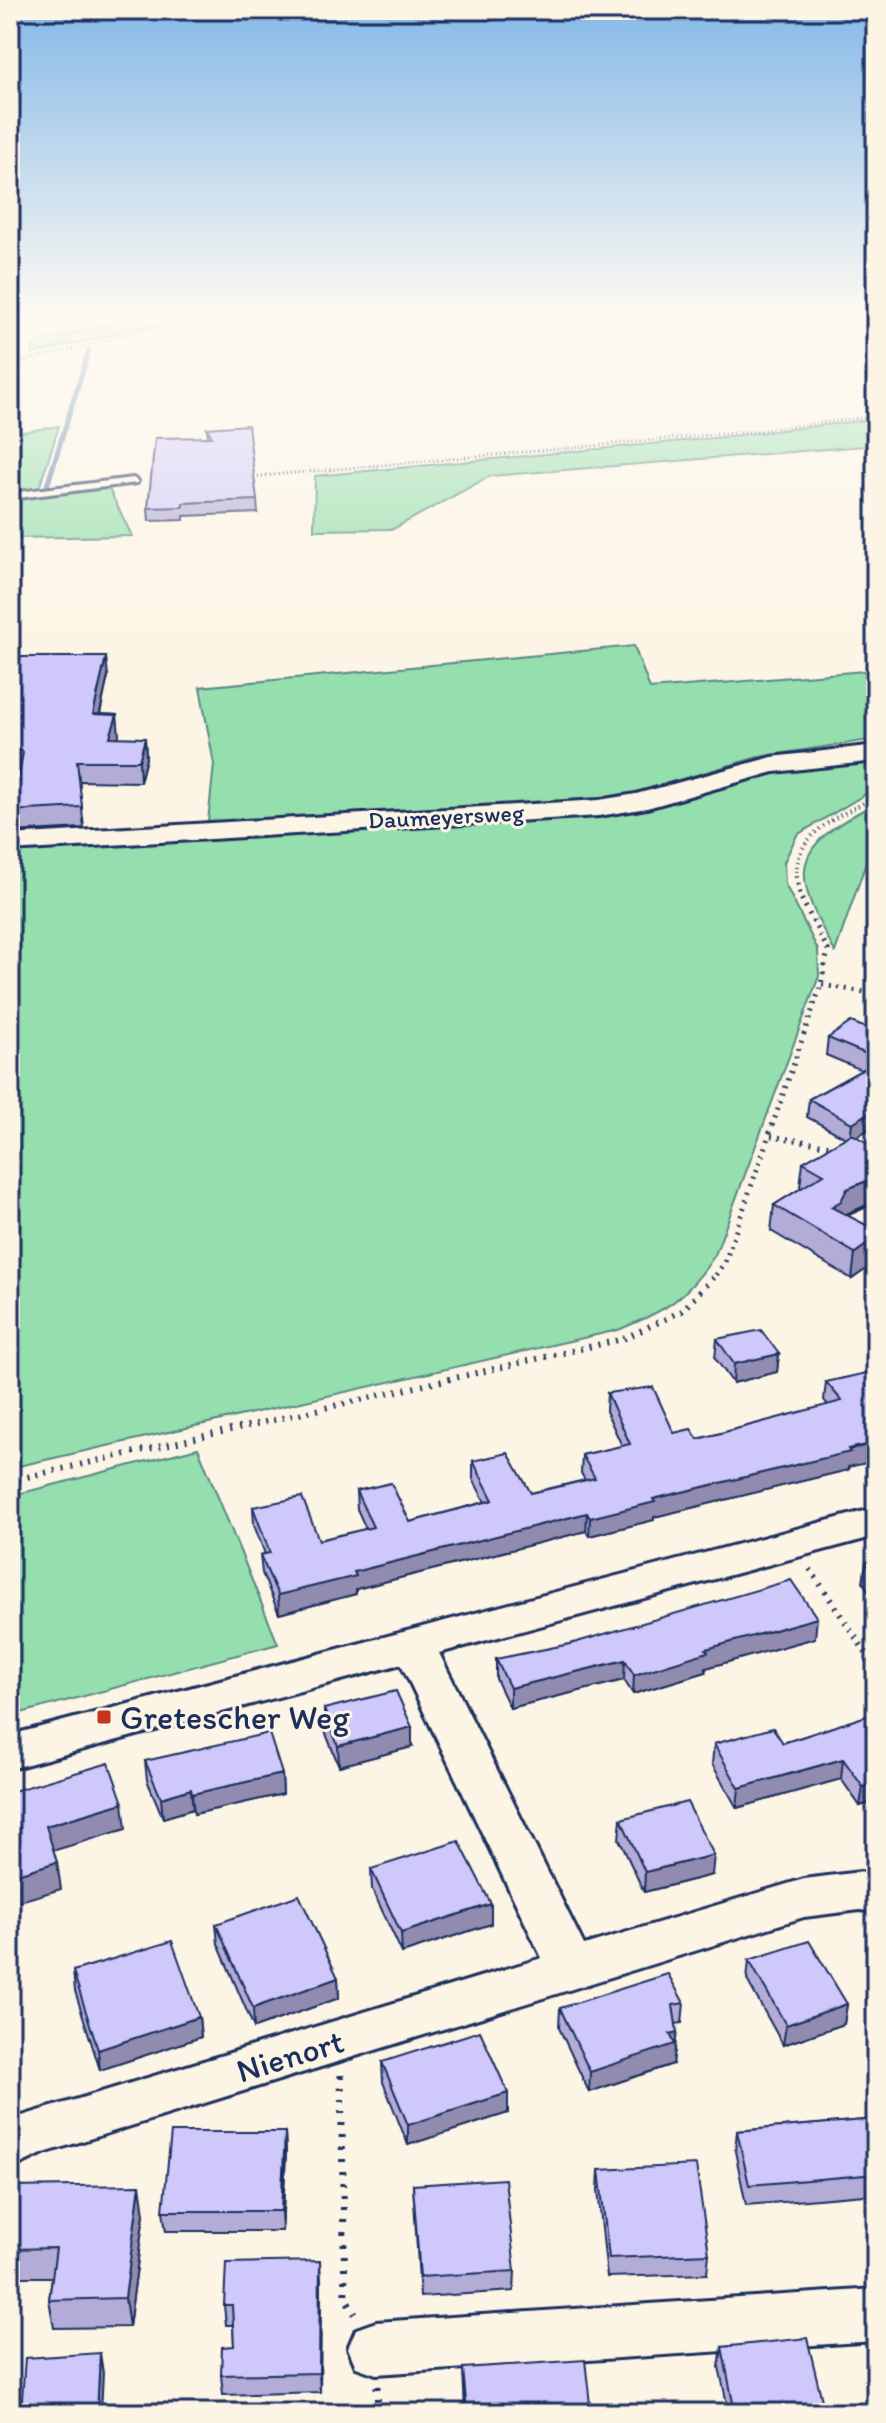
<svg xmlns="http://www.w3.org/2000/svg" width="886" height="2423" font-family="Itim,sans-serif">
	<rect width="100%" height="100%" fill="#fcf5e5"/>
	<filter id="ink" filterUnits="userSpaceOnUse"><feTurbulence type="fractalNoise" baseFrequency=".0125" numOctaves="2"/><feDisplacementMap in="SourceGraphic" scale="16" xChannelSelector="R" yChannelSelector="G"/><feConvolveMatrix kernelMatrix="1 2 1 2 8 2 1 2 1" color-interpolation-filters="sRGB"/></filter>
	<g filter="url(#ink)">
		<path fill="#95dead" stroke="#588686" stroke-width="2" d="M 140,315 L 289,315 L 139,328 L 32,354 L 33,344 Z
			M 876,419 L 876,445 L 490,476 L 393,529 L 314,530 L 315,476 L 714,438 Z
			M 59,426 L 39,488 L 10,493 L 10,434 Z
			M 108,487 L 132,536 L 10,538 L 10,499 Z
			M 634,646 L 650,689 L 876,670 L 876,739 L 758,757 L 627,795 L 591,800 L 208,822 L 214,764 L 200,687 Z
			M 876,759 L 876,788 L 797,835 L 784,862 L 785,884 L 818,950 L 819,976 L 715,1255 C 685,1300 667,1310 618,1330 L 10,1468 L 10,850 L 651,807 L 783,770 Z
			M 876,803 L 876,834 L 835,952 C 789,869 790,848 876,803 Z
			M 198,1448 L 278,1644 L 10,1716 L 10,1496 Z"/>
		<g fill="none" stroke-linecap="round" stroke-linejoin="round">
			<path stroke="#6184b1" stroke-width="5" d="M 47,486 L 89,350"/>
			<g stroke="#1b2f5e" stroke-width="6">
				<path id="service" d="M 133,478 L 138,481 L 137,483 L 10,499 L 10,493 Z
					M 10,766 L 22,772 L 17,803 L 10,807 Z"/>
			</g>
			<g stroke="#1b2f5e" stroke-width="6">
				<path id="minor" d="M 876,745 L 876,761 L 774,772 L 647,808 L 599,816 L 10,851 L 10,835 L 599,800 L 636,794 L 772,757 Z
					M 876,1204 L 876,1228 L 857,1235 L 845,1232 L 840,1225 L 845,1218 Z
					M 876,1508 L 876,1536 L 439,1653 L 584,1945 L 804,1879 L 860,1872 L 876,1874 L 876,1912 L 860,1910 L 804,1917 L 44,2153 L 10,2169 L 12,2119 L 542,1958 L 401,1664 L 10,1769 L 10,1735 Z
					M 876,2289 L 876,2341 L 376,2374 L 356,2367 L 348,2348 L 356,2329 L 376,2322 Z"/>
			</g>
			<path stroke="#1b2f5e" stroke-width="3" stroke-dasharray="1 3" stroke-linecap="butt" d="M 10,365 L 144,331 L 338,315
				M 250,477 L 756,431 L 876,416"/>
			<path stroke="#1b2f5e" stroke-width="4" stroke-dasharray="1 4" stroke-linecap="butt" d="M 866,860 L 876,862
				M 796,877 C 796,829 842,816 876,796"/>
			<path stroke="#1b2f5e" stroke-width="5" stroke-dasharray="2 6" stroke-linecap="butt" d="M 822,985 L 876,994
				M 771,1136 L 837,1147
				M 716,1275 L 725,1262 L 821,985 L 828,950 L 801,898 L 796,875"/>
			<path stroke="#1b2f5e" stroke-width="6" stroke-dasharray="2 7" stroke-linecap="butt" d="M 10,1481 L 623,1339 L 682,1311 L 717,1273
				M 810,1569 L 876,1668"/>
			<path stroke="#1b2f5e" stroke-width="7" stroke-dasharray="3 9" stroke-linecap="butt" d="M 341,2075 L 345,2297 L 355,2314
				M 377,2386 L 378,2413"/>
			<use href="#service" fill="#fcf5e5" fill-rule="evenodd"/>
			<use href="#minor" fill="#fcf5e5" fill-rule="evenodd"/>
		</g>
		<path fill="#b2acd7" stroke="#1b2f5e" stroke-width="2" d="M 207,428 L 257,500 L 258,513 L 184,516 L 184,520 L 149,521 L 148,508 L 208,437 Z
			M 10,657 L 108,676 L 100,714 L 117,715 L 118,738 L 145,738 L 146,758 L 140,782 L 79,781 L 84,828 L 10,832 L 10,787 L 18,783 L 20,769 L 10,763 Z
			M 876,995 L 876,1026 L 874,1011 Z
			M 876,1032 L 876,1125 L 856,1137 L 845,1215 L 876,1230 L 876,1262 L 852,1279 L 771,1231 L 774,1205 L 801,1188 L 800,1187 L 803,1162 L 846,1138 L 807,1117 L 809,1099 L 862,1070 L 826,1055 L 828,1038 Z
			M 717,1339 L 779,1354 L 777,1372 L 733,1383 L 715,1358 Z
			M 876,1371 L 848,1470 L 654,1517 L 654,1520 L 589,1536 L 586,1531 L 356,1589 L 356,1594 L 279,1614 L 262,1573 L 260,1555 L 265,1554 L 254,1525 L 253,1507 L 319,1540 L 366,1529 L 357,1509 L 356,1491 L 410,1522 L 485,1502 L 473,1479 L 473,1461 L 531,1493 L 585,1480 L 581,1473 L 582,1455 L 622,1446 L 606,1411 L 607,1393 L 674,1433 L 698,1439 L 828,1405 L 824,1400 L 826,1382 Z
			M 876,1560 L 876,1604 L 863,1582 L 866,1562 Z
			M 815,1638 L 706,1668 L 706,1672 L 633,1694 L 624,1680 L 510,1708 L 496,1679 L 496,1659 Z
			M 324,1709 L 412,1747 L 339,1766 L 324,1729 Z
			M 876,1713 L 876,1801 L 860,1806 L 841,1779 L 737,1808 L 712,1764 L 714,1744 L 783,1743 Z
			M 145,1761 L 282,1774 L 283,1794 L 194,1814 L 193,1809 L 163,1818 L 147,1780 Z
			M 621,1819 L 712,1875 L 644,1892 L 619,1839 Z
			M 371,1869 L 491,1904 L 491,1924 L 402,1953 L 372,1889 Z
			M 216,1924 L 338,1978 L 339,1998 L 254,2028 L 218,1944 Z
			M 876,1958 L 876,1978 L 874,1972 Z
			M 749,1960 L 847,2004 L 844,2024 L 783,2045 L 747,1980 Z
			M 73,1971 L 199,2017 L 201,2037 L 100,2070 L 75,1991 Z
			M 684,2003 L 682,2023 L 676,2024 L 675,2052 L 674,2052 L 673,2064 L 589,2092 L 559,2028 L 560,2008 Z
			M 382,2062 L 508,2093 L 508,2113 L 408,2145 L 383,2082 Z
			M 876,2114 L 876,2194 L 746,2205 L 735,2151 L 737,2131 L 875,2119 Z
			M 285,2132 L 286,2152 L 282,2231 L 166,2231 L 163,2211 Z
			M 599,2170 L 709,2254 L 707,2274 L 607,2277 L 598,2190 Z
			M 413,2185 L 515,2271 L 514,2291 L 420,2297 Z
			M 10,2187 L 144,2214 L 129,2327 L 54,2328 L 49,2300 L 52,2277 L 10,2277 Z
			M 321,2280 L 320,2392 L 223,2395 L 221,2375 L 234,2346 L 233,2325 L 226,2325 L 224,2305 Z
			M 876,2339 L 876,2391 L 868,2359 L 871,2340 Z
			M 722,2347 L 825,2413 L 729,2413 L 719,2367 Z
			M 463,2368 L 591,2413 L 465,2413 Z"/>
		<path fill="#918caf" stroke="#1b2f5e" stroke-width="2" d="M 106,657 L 108,676 L 95,735 L 93,714 Z
			M 117,715 L 119,735 L 112,758 L 110,737 Z
			M 145,738 L 146,758 L 140,782 L 139,761 Z
			M 876,1109 L 876,1125 L 850,1140 L 852,1123 Z
			M 876,1177 L 876,1201 L 844,1215 L 831,1207 L 847,1189 Z
			M 876,1238 L 876,1262 L 852,1279 L 855,1253 Z
			M 779,1354 L 777,1372 L 733,1383 L 734,1364 Z
			M 876,1443 L 876,1461 L 848,1467 L 848,1470 L 654,1517 L 654,1520 L 589,1536 L 590,1518 L 653,1499 Z
			M 587,1513 L 586,1531 L 356,1589 L 356,1594 L 279,1614 L 278,1595 L 354,1572 Z
			M 817,1618 L 815,1638 L 706,1668 L 706,1672 L 633,1694 L 634,1675 L 706,1649 Z
			M 625,1660 L 624,1680 L 510,1708 L 510,1688 Z
			M 412,1727 L 412,1747 L 339,1766 L 338,1746 Z
			M 843,1759 L 841,1779 L 737,1808 L 739,1788 Z
			M 282,1774 L 283,1794 L 194,1814 L 192,1794 Z
			M 876,1782 L 876,1801 L 860,1806 L 863,1787 Z
			M 191,1789 L 193,1809 L 163,1818 L 161,1798 Z
			M 123,1803 L 126,1829 L 49,1852 L 46,1826 Z
			M 714,1855 L 712,1875 L 644,1892 L 645,1872 Z
			M 57,1862 L 61,1889 L 10,1904 L 10,1876 Z
			M 491,1904 L 491,1924 L 402,1953 L 401,1933 Z
			M 338,1978 L 339,1998 L 254,2028 L 253,2008 Z
			M 847,2004 L 844,2024 L 783,2045 L 786,2025 Z
			M 199,2017 L 201,2037 L 100,2070 L 98,2050 Z
			M 677,2032 L 673,2064 L 589,2092 L 590,2072 Z
			M 508,2093 L 508,2113 L 408,2145 L 408,2125 Z
			M 285,2132 L 286,2152 L 282,2231 L 281,2211 Z
			M 140,2185 L 144,2214 L 129,2327 L 125,2298 Z
			M 320,2261 L 321,2280 L 320,2392 L 319,2373 Z
			M 100,2353 L 103,2373 L 101,2413 L 97,2413 Z"/>
		<path fill="#cfc8fa" stroke="#1b2f5e" stroke-width="2" d="M 248,425 L 257,500 L 183,503 L 183,507 L 148,508 L 155,438 L 212,437 L 207,428 Z
			M 10,657 L 106,657 L 93,714 L 117,715 L 110,737 L 145,738 L 139,761 L 77,761 L 82,807 L 10,811 L 10,787 L 18,783 L 23,752 L 10,744 Z
			M 851,1022 L 876,1032 L 876,1058 L 828,1038 Z
			M 876,1062 L 876,1109 L 852,1123 L 809,1099 Z
			M 852,1134 L 876,1148 L 876,1177 L 847,1189 L 841,1201 L 831,1207 L 876,1230 L 876,1238 L 855,1253 L 774,1205 L 824,1174 L 803,1162 Z
			M 761,1330 L 779,1354 L 734,1364 L 717,1339 Z
			M 876,1371 L 876,1443 L 848,1449 L 850,1452 L 653,1499 L 655,1502 L 590,1518 L 587,1513 L 354,1572 L 356,1576 L 278,1595 L 260,1555 L 270,1553 L 253,1507 L 302,1497 L 319,1540 L 373,1527 L 356,1491 L 391,1483 L 410,1522 L 493,1500 L 473,1461 L 508,1453 L 531,1493 L 595,1478 L 582,1455 L 630,1444 L 607,1393 L 653,1387 L 674,1433 L 691,1429 L 698,1439 L 842,1401 L 826,1382 Z
			M 876,1560 L 876,1579 L 866,1562 Z
			M 791,1580 L 817,1618 L 706,1649 L 708,1652 L 634,1675 L 625,1660 L 510,1688 L 496,1659 L 570,1644 Z
			M 396,1691 L 412,1727 L 338,1746 L 324,1709 Z
			M 876,1713 L 876,1782 L 863,1787 L 843,1759 L 739,1788 L 714,1744 L 773,1728 L 783,1743 Z
			M 269,1733 L 282,1774 L 192,1794 L 191,1789 L 161,1798 L 145,1761 Z
			M 109,1763 L 123,1803 L 46,1826 L 57,1862 L 10,1876 L 10,1792 Z
			M 687,1802 L 714,1855 L 645,1872 L 621,1819 Z
			M 459,1841 L 491,1904 L 401,1933 L 371,1869 Z
			M 299,1895 L 338,1978 L 253,2008 L 216,1924 Z
			M 172,1941 L 199,2017 L 98,2050 L 73,1971 Z
			M 809,1941 L 847,2004 L 786,2025 L 749,1960 Z
			M 668,1974 L 684,2003 L 673,2005 L 677,2032 L 670,2034 L 675,2044 L 590,2072 L 560,2008 Z
			M 480,2031 L 508,2093 L 408,2125 L 382,2062 Z
			M 876,2119 L 876,2174 L 749,2185 L 737,2131 Z
			M 171,2132 L 285,2132 L 281,2211 L 163,2211 Z
			M 696,2165 L 709,2254 L 609,2258 L 599,2170 Z
			M 505,2179 L 515,2271 L 420,2277 L 413,2185 Z
			M 140,2185 L 125,2298 L 49,2300 L 56,2248 L 10,2249 L 10,2187 Z
			M 320,2261 L 319,2373 L 221,2375 L 222,2347 L 234,2346 L 232,2305 L 224,2305 L 226,2263 Z
			M 807,2338 L 825,2413 L 735,2413 L 722,2347 Z
			M 876,2339 L 876,2357 L 871,2340 Z
			M 100,2353 L 97,2413 L 21,2413 L 25,2358 Z
			M 585,2360 L 591,2413 L 467,2413 L 463,2368 Z"/>
	</g>
	<linearGradient id="sky" x2="0" y2="1"><stop stop-color="#84b8e8"/><stop offset="0.48" stop-color="#fefaf3"/><stop offset="1" stop-color="#fefaf3" stop-opacity="0"/></linearGradient>
	<rect width="886" height="654" fill="url(#sky)"/>
	<rect fill="#c8321e" stroke="#fcf5e5" stroke-width="3" x="96" y="1709" width="16" height="16" rx="4"/>
	<g text-anchor="middle" dominant-baseline="central" stroke-width="6" stroke-linejoin="round" paint-order="stroke">
		<g font-size="24" fill="#1b2f5e" stroke="#fcf5e5">
			<text transform="translate(446 816) rotate(-3)">Daumeyersweg</text>
		</g>
		<g font-size="34" fill="#1b2f5e" stroke="#fcf5e5" text-anchor="start">
			<text x="120" y="1717">Gretescher Weg</text>
		</g>
		<g font-size="34" fill="#1b2f5e" stroke="#fcf5e5">
			<text transform="translate(290 2056) rotate(-17)">Nienort</text>
		</g>
	</g>
	<rect width="886" height="2423" fill="none" stroke="#fcf5e5" stroke-width="40"/>
	<rect x="20" y="20" width="846" height="2383" fill="none" stroke="#1b2f5e" stroke-width="3" filter="url(#ink)"/>
</svg>
